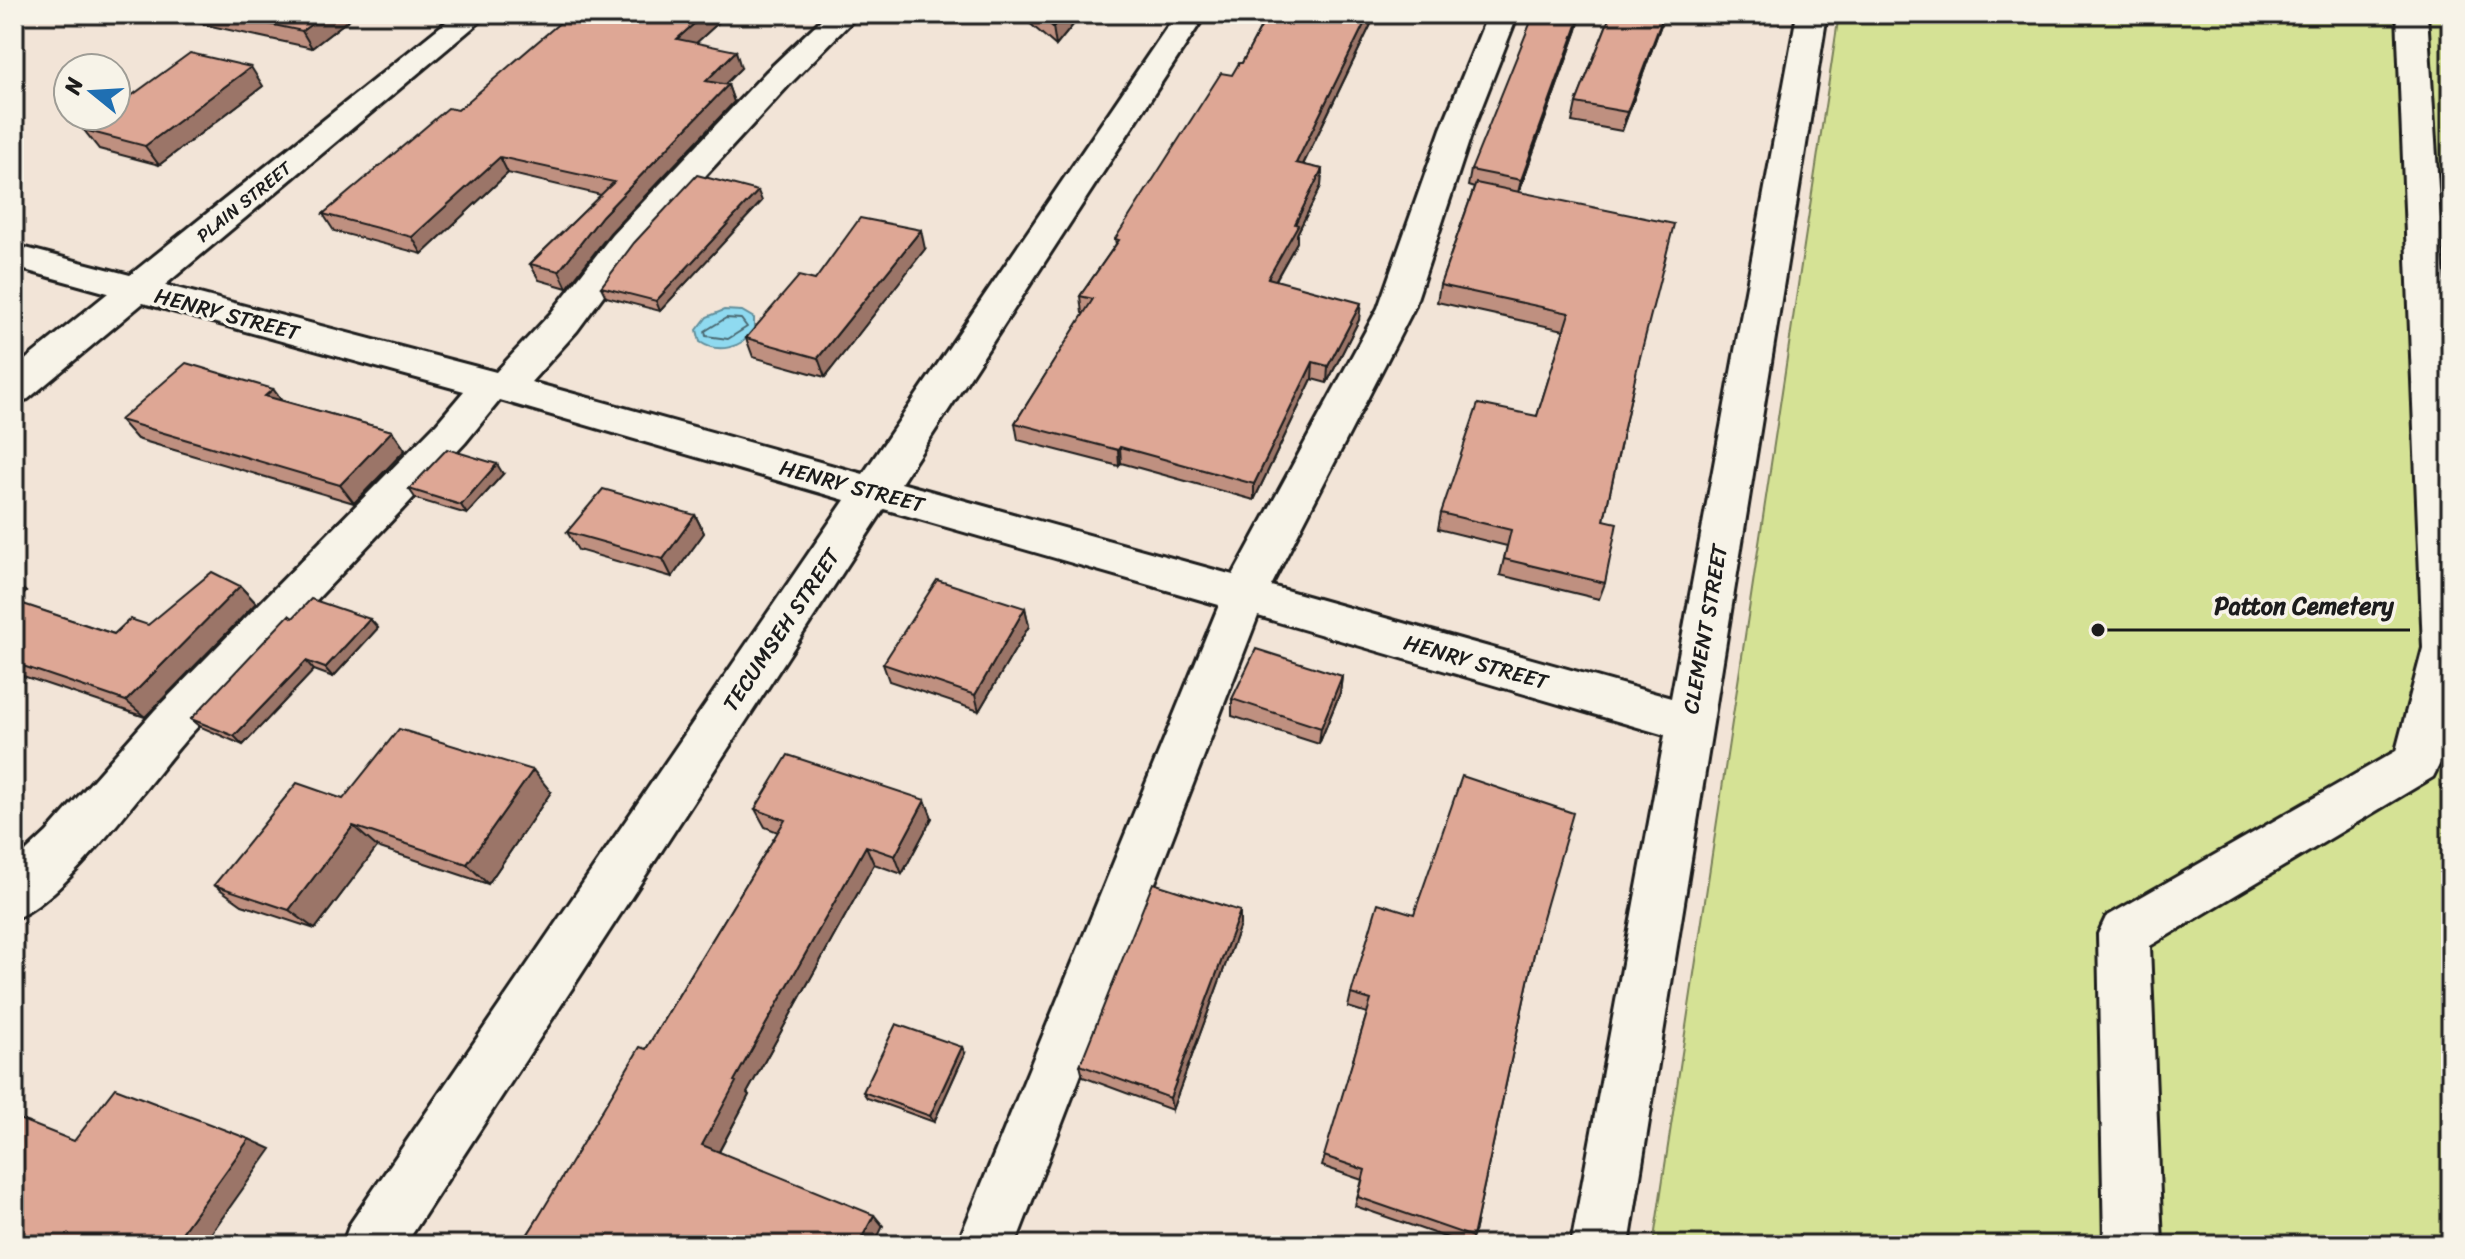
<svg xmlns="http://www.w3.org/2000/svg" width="2465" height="1259" font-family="Sriracha,sans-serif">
	<rect width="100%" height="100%" fill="#f2e4d7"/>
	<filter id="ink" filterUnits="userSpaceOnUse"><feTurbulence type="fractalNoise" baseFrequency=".0125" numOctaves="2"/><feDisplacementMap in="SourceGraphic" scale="16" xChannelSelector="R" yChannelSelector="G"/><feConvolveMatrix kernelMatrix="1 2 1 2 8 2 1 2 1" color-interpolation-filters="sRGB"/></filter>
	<g filter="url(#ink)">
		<path fill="#d5e295" stroke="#787f58" stroke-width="2" d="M 1839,14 L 2451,14 L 2451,1245 L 1653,1245 Z"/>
		<path fill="#8fdaf0" stroke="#618e9b" stroke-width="2" d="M 724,310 L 742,311 L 754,318 L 754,331 C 741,348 718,354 700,342 L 697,330 L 707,317 Z"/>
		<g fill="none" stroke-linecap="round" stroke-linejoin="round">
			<path stroke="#4a6871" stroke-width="2" d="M 726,318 L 741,319 L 747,327 L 728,339 L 706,336 L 705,331 Z"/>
			<g stroke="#1c1c1c" stroke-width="6">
				<path id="minor" d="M 456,14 L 489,14 L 165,285 L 496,372 L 551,313 L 612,235 L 766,72 L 827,14 L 859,14 L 788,86 L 636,251 L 577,331 L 531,382 L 863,474 L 1176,14 L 1206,14 L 901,483 L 1233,575 L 1378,308 L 1441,129 L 1488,14 L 1518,14 L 1473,129 L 1414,308 L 1271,586 L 1671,698 L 1797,14 L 1827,14 L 1629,1245 L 1571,1245 L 1665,735 L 1258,616 L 1015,1245 L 957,1245 L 1219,605 L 884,509 L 405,1245 L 342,1245 L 350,1224 L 845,500 L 500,400 L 465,443 C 373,541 280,637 189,736 C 147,783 68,898 14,919 L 14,863 L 47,832 L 155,710 L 437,423 L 464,391 L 143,303 L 28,399 L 14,403 L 14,369 L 108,293 L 14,267 L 14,245 L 130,275 Z
					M 2397,14 L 2427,14 L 2451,394 L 2451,715 L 2440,763 L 2433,777 L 2150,946 L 2162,1245 L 2104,1245 L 2098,934 L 2106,917 L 2396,751 L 2423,648 Z"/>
			</g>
			<use href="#minor" fill="#f7f3e8" fill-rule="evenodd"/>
		</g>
		<path fill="#bf9080" stroke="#1c1c1c" stroke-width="2" d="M 156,14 L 356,14 L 312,48 Z
			M 728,14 L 696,43 L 741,68 L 725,84 L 728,85 L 734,102 L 610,233 L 567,288 L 539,280 L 530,264 L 601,195 L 508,173 L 422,254 L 334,231 L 323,214 L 458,110 Z
			M 1019,14 L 1082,14 L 1056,46 Z
			M 1268,14 L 1376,14 L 1303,165 L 1322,169 L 1321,186 L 1297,234 L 1297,242 L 1276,280 L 1359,320 L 1327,383 L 1312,379 L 1254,500 L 1121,463 L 1119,466 L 1018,440 L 1015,423 L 1084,314 L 1082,313 L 1080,296 L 1116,244 L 1115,239 L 1232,75 L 1242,63 Z
			M 1581,14 L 1577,30 L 1519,192 L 1636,373 L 1604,520 L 1605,583 L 1599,599 L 1500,575 L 1507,546 L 1438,529 L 1441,513 L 1537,416 L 1564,330 L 1437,302 L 1440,285 L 1474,188 L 1468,186 L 1471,170 Z
			M 1611,14 L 1665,14 L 1622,131 L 1572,122 L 1576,103 Z
			M 263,86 L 159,165 L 99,149 L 84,130 Z
			M 762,201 L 660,311 L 606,297 L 601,287 Z
			M 925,249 L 825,377 L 753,357 L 746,338 L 815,280 Z
			M 273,389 L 282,401 L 392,431 L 405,450 L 354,503 L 137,439 L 120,420 Z
			M 503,474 L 467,514 L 416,499 L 409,489 Z
			M 695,515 L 704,533 L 672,577 L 578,550 L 567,532 Z
			M 14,582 L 26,592 L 15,602 L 114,634 L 148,625 L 240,586 L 256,603 L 145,717 L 14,673 Z
			M 1025,608 L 1029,626 L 979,711 L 889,681 L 883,664 Z
			M 293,618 L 370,619 L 378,628 L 333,677 L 314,670 L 243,745 L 201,727 L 191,719 Z
			M 1342,676 L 1340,693 L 1319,744 L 1232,716 L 1232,699 Z
			M 551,792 L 488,884 L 377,847 L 315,929 L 242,905 L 214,885 L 343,799 Z
			M 925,800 L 932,818 L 902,874 L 874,864 L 747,1093 L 749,1095 L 719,1152 L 883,1226 L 521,1245 L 646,1049 L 778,832 L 765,827 L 755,809 Z
			M 1414,914 L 1538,935 L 1473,1237 L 1468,1245 L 1355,1206 L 1362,1180 L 1322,1166 L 1367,1013 L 1348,1007 L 1351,994 Z
			M 1240,925 L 1172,1110 L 1083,1077 L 1080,1065 Z
			M 965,1053 L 934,1122 L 867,1098 L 863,1092 Z"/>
		<path fill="#9b7568" stroke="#1c1c1c" stroke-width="2" d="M 325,14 L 356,14 L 312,48 L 302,31 Z
			M 705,14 L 728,14 L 683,55 L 677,39 Z
			M 1064,14 L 1082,14 L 1056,46 L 1053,27 Z
			M 1369,14 L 1376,14 L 1295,181 L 1296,163 Z
			M 1581,14 L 1577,30 L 1517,197 L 1521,180 Z
			M 1664,14 L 1665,14 L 1662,22 L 1622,131 L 1627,112 Z
			M 736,51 L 741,68 L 712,97 L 706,81 Z
			M 251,67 L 263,86 L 159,165 L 145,146 Z
			M 728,85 L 734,102 L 610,233 L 567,288 L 559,271 L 602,216 Z
			M 500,157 L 508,173 L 422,254 L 412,237 Z
			M 1322,169 L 1321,186 L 1297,234 L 1297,242 L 1267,295 L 1268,278 Z
			M 758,191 L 762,201 L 660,311 L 656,301 Z
			M 921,230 L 925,249 L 825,377 L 818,358 Z
			M 1361,303 L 1359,320 L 1327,383 L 1328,366 Z
			M 1313,362 L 1312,379 L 1254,500 L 1254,484 Z
			M 273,389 L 287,408 L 265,396 Z
			M 392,431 L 405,450 L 354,503 L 340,485 Z
			M 1120,447 L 1121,463 L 1119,466 L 1118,450 Z
			M 497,464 L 503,474 L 467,514 L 461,505 Z
			M 695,515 L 704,533 L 672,577 L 663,559 Z
			M 14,582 L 26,592 L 14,603 Z
			M 240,586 L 256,603 L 145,717 L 126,701 Z
			M 1025,608 L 1029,626 L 979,711 L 975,695 Z
			M 370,619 L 378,628 L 333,677 L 325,668 Z
			M 306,661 L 314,670 L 243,745 L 234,736 Z
			M 1342,676 L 1340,693 L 1319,744 L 1321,728 Z
			M 533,770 L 551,792 L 488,884 L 467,864 Z
			M 925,800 L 932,818 L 902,874 L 895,856 Z
			M 353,826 L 377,847 L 315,929 L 289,910 Z
			M 866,846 L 874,864 L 747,1093 L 749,1095 L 716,1157 L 702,1145 L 734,1081 Z
			M 1240,911 L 1240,925 L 1172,1110 L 1170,1098 Z
			M 962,1047 L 965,1053 L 934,1122 L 930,1116 Z
			M 249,1139 L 271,1149 L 203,1245 L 173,1245 Z
			M 874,1215 L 883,1226 L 874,1245 L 858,1245 Z"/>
		<path fill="#dea795" stroke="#1c1c1c" stroke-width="2" d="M 222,14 L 325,14 L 302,31 Z
			M 570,14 L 705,14 L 677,39 L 736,51 L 706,81 L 728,85 L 602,216 L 559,271 L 530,264 L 614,182 L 500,157 L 412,237 L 323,214 L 448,108 L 458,110 Z
			M 1038,14 L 1064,14 L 1053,27 Z
			M 1268,14 L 1369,14 L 1296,163 L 1322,169 L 1295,224 L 1298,225 L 1268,278 L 1361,303 L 1328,366 L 1313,362 L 1254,484 L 1120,447 L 1118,450 L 1015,423 L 1093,299 L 1080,296 L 1119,240 L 1115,239 L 1221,73 L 1232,75 L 1239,63 L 1242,63 Z
			M 1534,14 L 1581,14 L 1521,180 L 1471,170 Z
			M 1611,14 L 1664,14 L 1627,112 L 1576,103 Z
			M 190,53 L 251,67 L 145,146 L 84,130 L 103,116 L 116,116 L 116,107 Z
			M 697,175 L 758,191 L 656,301 L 601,287 L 634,243 Z
			M 1476,183 L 1674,224 L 1636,373 L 1604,520 L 1617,523 L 1605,583 L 1504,559 L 1511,530 L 1441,513 L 1478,404 L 1537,416 L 1569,313 L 1440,285 Z
			M 860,218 L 921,230 L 818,358 L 746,338 L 799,276 L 815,280 Z
			M 186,363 L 273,389 L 265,396 L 392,431 L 340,485 L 120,420 Z
			M 447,449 L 497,464 L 461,505 L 409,489 Z
			M 603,489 L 695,515 L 663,559 L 567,532 Z
			M 212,572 L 240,586 L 126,701 L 14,663 L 14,601 L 114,634 L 130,619 L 148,625 Z
			M 937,580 L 1025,608 L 975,695 L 883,664 Z
			M 311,599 L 370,619 L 325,668 L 306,661 L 234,736 L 191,719 L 289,615 L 293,618 Z
			M 1256,649 L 1342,676 L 1321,728 L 1232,699 Z
			M 399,729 L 533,770 L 467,864 L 353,826 L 289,910 L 214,885 L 297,783 L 343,799 Z
			M 788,755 L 925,800 L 895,856 L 866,846 L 734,1081 L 736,1082 L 702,1145 L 874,1215 L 858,1245 L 521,1245 L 538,1218 L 640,1047 L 646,1049 L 785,820 L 755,809 Z
			M 1462,776 L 1573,813 L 1538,935 L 1473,1237 L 1358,1197 L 1365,1170 L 1324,1156 L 1371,1000 L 1351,994 L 1378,903 L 1414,914 Z
			M 1153,883 L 1240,911 L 1170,1098 L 1080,1065 Z
			M 896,1024 L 962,1047 L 930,1116 L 863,1092 Z
			M 115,1088 L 249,1139 L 173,1245 L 14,1245 L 14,1117 L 74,1141 Z"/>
	</g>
	<g text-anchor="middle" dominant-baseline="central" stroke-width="7" stroke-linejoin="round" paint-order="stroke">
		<g font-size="18" fill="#1c1c1c" stroke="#f7f3e8">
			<text transform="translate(244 202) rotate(-39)">PLAIN STREET</text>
		</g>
		<g font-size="22" fill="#1c1c1c" stroke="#f7f3e8">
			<text transform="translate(227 314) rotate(15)">HENRY STREET</text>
			<text transform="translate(852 486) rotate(15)">HENRY STREET</text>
			<text transform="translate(1705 629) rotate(-80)">CLEMENT STREET</text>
			<text transform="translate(781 630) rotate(-56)">TECUMSEH STREET</text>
			<text transform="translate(1476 662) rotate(16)">HENRY STREET</text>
		</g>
	</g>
	<path fill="none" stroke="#1c1c1c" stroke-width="3" d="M2098 630L2198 630H2410"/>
	<circle fill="#1c1c1c" stroke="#f7f3e8" stroke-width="3" cx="2098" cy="630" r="8"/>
	<g font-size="24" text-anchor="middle" font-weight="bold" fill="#1c1c1c" stroke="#f7f3e8" stroke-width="7" stroke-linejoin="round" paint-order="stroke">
		<text x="2304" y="614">Patton Cemetery</text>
	</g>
	<rect width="2465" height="1259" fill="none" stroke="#f7f3e8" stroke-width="48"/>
	<rect x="24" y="24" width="2417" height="1211" fill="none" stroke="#1c1c1c" stroke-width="3" filter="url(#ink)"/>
	<g transform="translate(92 92) rotate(288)"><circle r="38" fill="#f7f3e8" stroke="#9f9d96" stroke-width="2"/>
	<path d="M0-6L14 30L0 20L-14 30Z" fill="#1f6fb2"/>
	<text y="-12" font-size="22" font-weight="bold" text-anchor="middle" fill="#1c1c1c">N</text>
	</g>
</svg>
